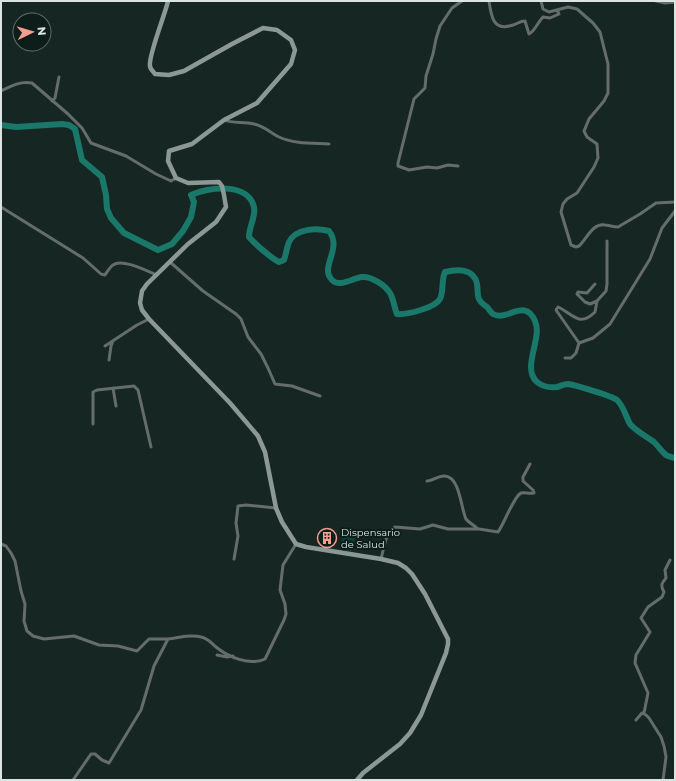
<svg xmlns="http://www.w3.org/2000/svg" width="676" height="781" font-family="Montserrat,sans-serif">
	<rect width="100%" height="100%" fill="#162623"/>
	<path fill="#064138" d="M 344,532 L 356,535 L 352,552 L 340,549 Z"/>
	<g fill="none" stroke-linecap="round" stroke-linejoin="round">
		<path stroke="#197869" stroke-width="6" d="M 1,125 L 16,127 L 62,124 L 69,125 L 75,129 L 82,160 L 102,177 L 106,195 L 107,209 L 111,218 L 124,233 L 158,250 L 172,244 L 183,231 L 191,217 L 194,202 L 191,195 C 208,187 248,182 254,207 C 256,217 249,226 249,237 C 255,244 271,258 279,262 L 284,260 C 286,254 287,247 289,242 C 296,228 317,228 329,231 C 343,249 319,267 332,280 C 340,288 353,278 362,277 C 371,276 385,285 390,293 C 394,300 394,307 397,314 C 406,315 435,308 440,299 C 444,291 441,281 445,272 C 457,269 474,268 477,284 C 478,289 477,295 479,299 C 481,303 484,305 487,307 C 489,309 491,313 493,314 C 507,322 525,297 535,321 C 543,338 521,368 537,382 C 542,386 550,388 557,387 C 561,386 564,384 568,384 C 575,385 612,396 617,400 C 623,405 626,417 630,424 C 637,432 646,436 654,442 C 658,446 662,452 666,455 C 669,457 672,457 675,458"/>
		<path stroke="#656d6b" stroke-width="3" d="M 489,1 C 491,16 493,32 513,25 C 517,24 520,21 525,21 L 529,34 C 535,31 538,22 543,17 L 550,18 L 559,14 L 557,10
			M 541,1 L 543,9 L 549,12 L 568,7 L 577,9 L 593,23 L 600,32 L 608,64 L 608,93 L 604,101 L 589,119 L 584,131 L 587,137 L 597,144 L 598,158 L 594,167 L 577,193 L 567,199 L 563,204 L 561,212 L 571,245 L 576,247 L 579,246 C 587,239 592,223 605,225 C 609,225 613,227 618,227 L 640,214 L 656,203 L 675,202
			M 656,1 L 665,3 L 675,2
			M 1,91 C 11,86 20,81 32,83 L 68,114 L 82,128 L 91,143 L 126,156 L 156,174 L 171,181 L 176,178
			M 52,101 L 55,98 L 59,77
			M 224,120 C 233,124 245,121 254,124 C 264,126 271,133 279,137 C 294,144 313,143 329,144
			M 458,166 L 448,165 L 437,168 L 427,167 L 409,170 L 398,166 L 398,163 L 414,99 L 425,88 L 426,76 L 433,54 L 436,39 L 440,26 L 452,8 L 462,1
			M 1,207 L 83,258 L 101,274 L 105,275 C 107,272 110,267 113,265 C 122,258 147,271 157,275
			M 170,262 L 203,291 L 236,314 L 241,319 L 248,337 L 261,354 L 268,368 L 275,384 L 292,386 L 320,396
			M 595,284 L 587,293 L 578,292 L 577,294 L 585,302 L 590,304 L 597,301
			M 579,343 L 593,338 L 610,324 L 650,259 L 662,228 L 675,211
			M 105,346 L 137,325 L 149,319
			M 565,358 L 571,358 L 576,353 L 579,343 L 556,310 L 558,307 C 573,314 579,328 595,312 L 597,301 L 606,291 L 607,284 L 607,241
			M 109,360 L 111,346 L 113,341
			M 113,388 L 116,406
			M 93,424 L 93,392 L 97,390 L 134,386 L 138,390 L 151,447
			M 427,481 C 433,481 439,475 445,476 C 460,477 461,509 466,519 C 469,523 474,525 478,529
			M 1,544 L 6,546 L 11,553 L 15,561 L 21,591 L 25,604 L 24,621 L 27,631 L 33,636 L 44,639 L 74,636 L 99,645 L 118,646 L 137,651 L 149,639 C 155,639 162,639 168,639 C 179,638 189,634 201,637 C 208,638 211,643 216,647 C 228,657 250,666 265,659 L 284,620 L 286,614 L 285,604 L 280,590 L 283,565 L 296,544
			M 234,559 L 238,536 L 236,523 L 238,506 L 246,505 L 276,508
			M 381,559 C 384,549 385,532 395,527 L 420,529 L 433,525 L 448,529 L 479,529 L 498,532 C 504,524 514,496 521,493 C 525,492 529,494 534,493 L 533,490 L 523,481 L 523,477 L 530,464
			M 217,655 L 227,657 L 233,656
			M 644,713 L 648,693 L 635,663 L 636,655 L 650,632 L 641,618 L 648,607 L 662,597 L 664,592 C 660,585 662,583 666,578 L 665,570 L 670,560
			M 636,720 L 642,713 L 646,715 L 649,718 L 661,737 L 664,746 L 666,757 L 663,780
			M 73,780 L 91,754 L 95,754 L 102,760 L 109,763 L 141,710 L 154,666 L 168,639"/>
		<path stroke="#8b9895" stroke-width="4.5" d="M 168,1 C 165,15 148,56 150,66 C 150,69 153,71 155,74 L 169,75 L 184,71 L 232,44 L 263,28 L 277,30 L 291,40 L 295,50 L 291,64 L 257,103 L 224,120 L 192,144 L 169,151 L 168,161 L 176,178 L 188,183 L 219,182 L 222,186 L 224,195 L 226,207 L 216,222 L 188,244 L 147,284 L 142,291 L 140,303 L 142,310 L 149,319 L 230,403 L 258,436 L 265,452 L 276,508 L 282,522 L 296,544 L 306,547 L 381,559 L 398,563 L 406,568 L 412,574 L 425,594 L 448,639 L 448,644 L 446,653 L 421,715 L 410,733 L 400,744 L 363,773 L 357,780"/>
	</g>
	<defs>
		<g id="building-ring" transform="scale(1)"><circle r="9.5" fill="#0d1d19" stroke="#f59d8f" stroke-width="1.5"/><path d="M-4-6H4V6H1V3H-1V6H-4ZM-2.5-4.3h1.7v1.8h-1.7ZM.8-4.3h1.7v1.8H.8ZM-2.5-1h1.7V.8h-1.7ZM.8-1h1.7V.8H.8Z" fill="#f59d8f"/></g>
	</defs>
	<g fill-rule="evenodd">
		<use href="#building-ring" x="327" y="538"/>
	</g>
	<g text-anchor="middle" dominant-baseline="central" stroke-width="4" stroke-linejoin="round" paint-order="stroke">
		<g font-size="10" fill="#dae4e1" stroke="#0d1d19" text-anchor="start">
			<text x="341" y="532">Dispensario<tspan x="341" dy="12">de Salud</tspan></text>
		</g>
	</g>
	<rect width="676" height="781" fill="none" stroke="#dae4e1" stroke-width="4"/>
	<g transform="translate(32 32) rotate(85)"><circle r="19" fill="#0d1d19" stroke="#5f6d69"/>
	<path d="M0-3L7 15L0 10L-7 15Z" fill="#f59d8f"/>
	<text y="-6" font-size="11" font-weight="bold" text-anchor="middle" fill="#dae4e1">N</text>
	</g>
</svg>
